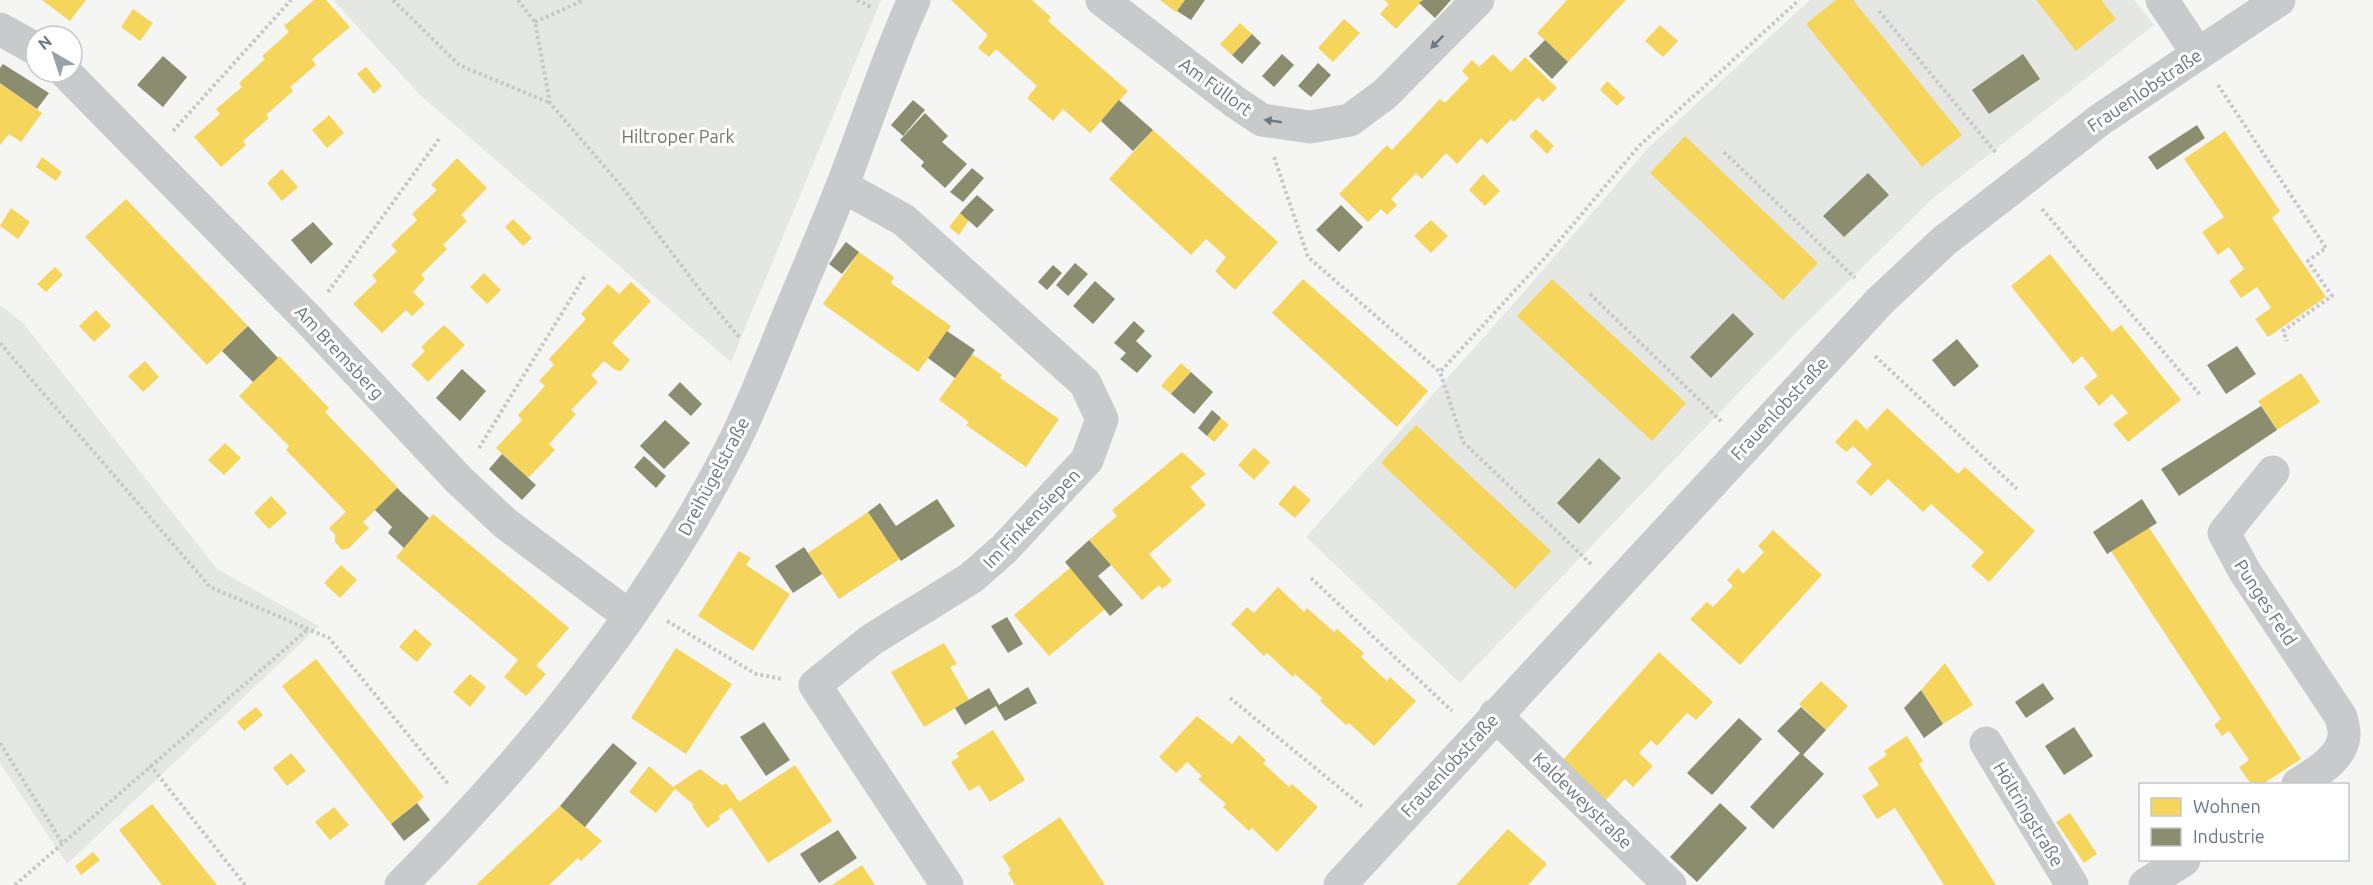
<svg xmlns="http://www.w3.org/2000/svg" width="2373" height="885" font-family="Ubuntu,sans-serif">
	<rect width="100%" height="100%" fill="#f5f5f4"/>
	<path fill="#e4e7e2" d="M 333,0 L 881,0 L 731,362 L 421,96 Z
		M 1810,0 L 2134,0 L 2154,25 L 1932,199 L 1794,335 L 1460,683 L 1306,537 L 1523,293 L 1648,148 Z
		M 0,305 L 23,323 L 217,569 L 319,626 L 67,864 L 0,763 Z"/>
	<path fill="#f6d55c" d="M 42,0 L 86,0 L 70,21 Z
		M 314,0 L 326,0 L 350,27 L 312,59 L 316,65 L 290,87 L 293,91 L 266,115 L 269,118 L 243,141 L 246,145 L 221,167 L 194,137 L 220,114 L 216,109 L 242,87 L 239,83 L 265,59 L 262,56 L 289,32 L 284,26 Z
		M 951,0 L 1032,0 L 1051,17 L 1048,21 L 1128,91 L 1090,133 L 1063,109 L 1053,121 L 1027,98 L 1037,86 L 996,49 L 989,57 L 978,48 L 988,35 Z
		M 1160,0 L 1185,0 L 1176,12 Z
		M 1384,0 L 1423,0 L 1396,29 L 1380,14 L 1389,4 Z
		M 1567,0 L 1626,0 L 1568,62 L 1537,33 Z
		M 1836,0 L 1853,0 L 1962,135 L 1922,167 L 1806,24 Z
		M 2036,0 L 2101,0 L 2116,19 L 2076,51 Z
		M 133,9 L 153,23 L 140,41 L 121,27 Z
		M 1344,19 L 1360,33 L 1333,62 L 1318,48 Z
		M 1240,23 L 1252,34 L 1232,55 L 1220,44 Z
		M 1660,25 L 1678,41 L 1663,57 L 1645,41 Z
		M 1493,54 L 1511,72 L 1525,57 L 1557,88 L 1543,102 L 1538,97 L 1514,122 L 1511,119 L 1487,144 L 1481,138 L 1457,164 L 1446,153 L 1422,179 L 1416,173 L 1391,199 L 1397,205 L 1387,215 L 1381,209 L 1368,222 L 1339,194 L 1387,145 L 1392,150 L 1440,99 L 1445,103 L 1469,78 L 1462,71 L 1472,60 L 1479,67 Z
		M 366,67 L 382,86 L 374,94 L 357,74 Z
		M 1607,81 L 1625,98 L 1617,106 L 1600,90 Z
		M 0,83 L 42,113 L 21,142 L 9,134 L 0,145 Z
		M 329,115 L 344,133 L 327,148 L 312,130 Z
		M 1536,129 L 1554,146 L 1547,154 L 1529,136 Z
		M 1153,130 L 1278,242 L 1235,290 L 1215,271 L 1226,257 L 1206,239 L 1191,255 L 1109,179 Z
		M 2225,131 L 2280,211 L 2272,218 L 2326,297 L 2268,337 L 2255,319 L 2271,308 L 2257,287 L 2241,298 L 2229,281 L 2244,269 L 2229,247 L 2218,255 L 2202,232 L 2224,217 L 2184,159 Z
		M 1685,136 L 1818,263 L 1783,300 L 1650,173 Z
		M 42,157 L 62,172 L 56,181 L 36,167 Z
		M 457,158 L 487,188 L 461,215 L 467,221 L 443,245 L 447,249 L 421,275 L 425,279 L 413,292 L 425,304 L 412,316 L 406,310 L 382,333 L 353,304 L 377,281 L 372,275 L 397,251 L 391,245 L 417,220 L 412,214 L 437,190 L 431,185 Z
		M 282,169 L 298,187 L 282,201 L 267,183 Z
		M 1483,174 L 1500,191 L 1485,206 L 1469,190 Z
		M 126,199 L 248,326 L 207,365 L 85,237 Z
		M 11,208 L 30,222 L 18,239 L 0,226 Z
		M 960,213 L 969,220 L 959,235 L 949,227 Z
		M 513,219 L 532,238 L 523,246 L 505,227 Z
		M 1431,220 L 1448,236 L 1431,253 L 1414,236 Z
		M 859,252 L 894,277 L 891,283 L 951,326 L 918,372 L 823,304 Z
		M 2050,254 L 2112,332 L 2121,325 L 2181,400 L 2128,442 L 2113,424 L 2128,413 L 2112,394 L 2099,406 L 2084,387 L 2098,376 L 2082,356 L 2073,364 L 2011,286 Z
		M 55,267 L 63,275 L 46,292 L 37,284 Z
		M 484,273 L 501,290 L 487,304 L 470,287 Z
		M 1303,279 L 1428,391 L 1397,427 L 1272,313 Z
		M 1552,279 L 1686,403 L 1652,441 L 1517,316 Z
		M 631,282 L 651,301 L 612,343 L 630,360 L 621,371 L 615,370 L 604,361 L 591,375 L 598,382 L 571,410 L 576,414 L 549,444 L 555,450 L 528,478 L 496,448 L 522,420 L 518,415 L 545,386 L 539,381 L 554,365 L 549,359 L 586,319 L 581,314 L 608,284 L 619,294 Z
		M 96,310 L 111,326 L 94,342 L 79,326 Z
		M 444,325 L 465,345 L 428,382 L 411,365 L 425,351 L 421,347 Z
		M 972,354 L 1002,375 L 1000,378 L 1059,419 L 1026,467 L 966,425 L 969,422 L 939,400 Z
		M 279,356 L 329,408 L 325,412 L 398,488 L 363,522 L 369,528 L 349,548 L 342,550 L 335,542 L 335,534 L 329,528 L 346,512 L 286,450 L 289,446 L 239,396 Z
		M 145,361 L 159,377 L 143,392 L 128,376 Z
		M 1181,363 L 1191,372 L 1171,394 L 1161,386 Z
		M 2301,373 L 2320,402 L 2277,430 L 2258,401 Z
		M 1887,408 L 1958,474 L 1965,467 L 2035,531 L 1989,582 L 1971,566 L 1984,552 L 1931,504 L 1923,512 L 1888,479 L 1871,496 L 1856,482 L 1872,464 L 1853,446 L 1846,452 L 1835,442 L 1856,419 L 1867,430 Z
		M 1221,418 L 1229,425 L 1214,442 L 1207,436 Z
		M 1416,425 L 1551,551 L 1515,589 L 1381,463 Z
		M 225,443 L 241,458 L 224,475 L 208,460 Z
		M 1254,448 L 1270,462 L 1254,480 L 1238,465 Z
		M 1182,452 L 1206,474 L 1190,487 L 1206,505 L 1149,554 L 1172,581 L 1162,589 L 1159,585 L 1142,600 L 1089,540 L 1117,516 L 1112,510 Z
		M 1294,485 L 1311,500 L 1295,518 L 1278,504 Z
		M 271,496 L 287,513 L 269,529 L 254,513 Z
		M 868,512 L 900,559 L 839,599 L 808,553 Z
		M 433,514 L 569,628 L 536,666 L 546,674 L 526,696 L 504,677 L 518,660 L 396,557 Z
		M 2148,526 L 2301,759 L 2263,784 L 2251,784 L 2239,767 L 2249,760 L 2229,731 L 2222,736 L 2214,725 L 2221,719 L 2111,551 Z
		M 1773,530 L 1822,575 L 1740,665 L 1690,619 L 1707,602 L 1713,607 L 1733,586 L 1727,580 L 1738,568 L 1743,574 L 1764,552 L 1758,546 Z
		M 739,551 L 751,558 L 746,565 L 790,594 L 753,651 L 698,616 Z
		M 341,565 L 357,580 L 340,598 L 324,583 Z
		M 1070,568 L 1105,609 L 1049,656 L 1014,615 Z
		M 1278,587 L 1304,612 L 1307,608 L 1334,632 L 1337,629 L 1364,653 L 1361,657 L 1387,681 L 1390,677 L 1416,701 L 1374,746 L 1349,723 L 1346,725 L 1320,701 L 1322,698 L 1295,674 L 1293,677 L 1267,653 L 1264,656 L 1231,624 L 1247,607 L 1254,613 Z
		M 415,629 L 432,644 L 417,662 L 399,647 Z
		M 944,643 L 957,664 L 950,667 L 969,700 L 924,727 L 891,672 Z
		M 676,648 L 732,684 L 686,754 L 631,718 Z
		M 1659,652 L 1713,702 L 1696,720 L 1687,713 L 1657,746 L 1651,740 L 1639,753 L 1653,766 L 1633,787 L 1625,779 L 1605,801 L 1562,761 Z
		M 316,659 L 424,797 L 391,824 L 282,686 Z
		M 1945,663 L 1973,705 L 1943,724 L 1921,690 Z
		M 470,674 L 486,687 L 470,707 L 453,692 Z
		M 1821,681 L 1848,706 L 1826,730 L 1799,704 Z
		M 256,707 L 263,715 L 244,731 L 237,722 Z
		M 1197,716 L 1232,744 L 1239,735 L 1266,760 L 1263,763 L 1289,787 L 1292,784 L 1318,807 L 1277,852 L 1252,828 L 1249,831 L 1223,807 L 1226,804 L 1198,779 L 1202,776 L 1187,762 L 1176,773 L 1159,757 Z
		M 993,730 L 1025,780 L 990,802 L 979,785 L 969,791 L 951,762 L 959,757 L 956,753 Z
		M 1907,736 L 1923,761 L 1919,764 L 1996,885 L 1944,885 L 1895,808 L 1877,819 L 1862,796 L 1879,785 L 1868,768 L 1887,755 L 1884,751 Z
		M 291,753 L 306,771 L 287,786 L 273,768 Z
		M 795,765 L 832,821 L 768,863 L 731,808 L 718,816 L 720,819 L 707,828 L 692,806 L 694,805 L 675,789 L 656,813 L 629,792 L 649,766 L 673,787 L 700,769 L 723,786 L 726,783 L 739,802 Z
		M 152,804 L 197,860 L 217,885 L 162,885 L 119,830 Z
		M 560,806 L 602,841 L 581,861 L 578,858 L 549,885 L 476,885 Z
		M 334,807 L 349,825 L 330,840 L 315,822 Z
		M 2070,813 L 2097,854 L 2084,863 L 2056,822 Z
		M 1060,817 L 1105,885 L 1015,885 L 1008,873 L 1011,870 L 1002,856 Z
		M 1508,829 L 1547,864 L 1528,885 L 1456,885 Z
		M 93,852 L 100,860 L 81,875 L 75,866 Z
		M 862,865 L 875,885 L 832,885 Z"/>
	<path fill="#8c8c6e" d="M 1185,0 L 1205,0 L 1191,20 L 1177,11 Z
		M 1423,0 L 1451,0 L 1435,18 L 1419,3 Z
		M 1252,34 L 1261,43 L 1242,64 L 1232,55 Z
		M 1545,40 L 1568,62 L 1552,79 L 1529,56 Z
		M 1282,54 L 1294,65 L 1274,87 L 1262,76 Z
		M 2023,54 L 2040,79 L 1989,114 L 1972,90 Z
		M 163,56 L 187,77 L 163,107 L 137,85 Z
		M 1318,63 L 1331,75 L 1311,97 L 1298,86 Z
		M 3,64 L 49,93 L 37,109 L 0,83 L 0,68 Z
		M 913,100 L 925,110 L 903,136 L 891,125 Z
		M 1119,100 L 1153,130 L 1133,151 L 1101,121 Z
		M 925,113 L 948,136 L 942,142 L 967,164 L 945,188 L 921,166 L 924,162 L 900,140 Z
		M 2197,125 L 2205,138 L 2157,170 L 2148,157 Z
		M 972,168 L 984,178 L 963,202 L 950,192 Z
		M 1868,173 L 1889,195 L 1844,237 L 1823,216 Z
		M 977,195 L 994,210 L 977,228 L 960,213 Z
		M 1341,205 L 1363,227 L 1339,252 L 1316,230 Z
		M 313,222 L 333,244 L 311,264 L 291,240 Z
		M 846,242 L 859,252 L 842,274 L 829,264 Z
		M 1075,263 L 1088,274 L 1068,296 L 1056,285 Z
		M 1053,265 L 1062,273 L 1047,290 L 1038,282 Z
		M 1095,281 L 1115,299 L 1093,324 L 1073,306 Z
		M 1733,313 L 1754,334 L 1711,378 L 1690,357 Z
		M 1134,321 L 1145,331 L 1136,341 L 1152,356 L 1137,373 L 1120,359 L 1126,353 L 1114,343 Z
		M 248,326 L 278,358 L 253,382 L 222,351 Z
		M 947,331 L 975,350 L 955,378 L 928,358 Z
		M 1957,339 L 1979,366 L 1954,387 L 1932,360 Z
		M 2237,346 L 2256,374 L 2226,394 L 2207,365 Z
		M 462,369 L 486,391 L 460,421 L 436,398 Z
		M 1191,372 L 1213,392 L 1194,414 L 1171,394 Z
		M 680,382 L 702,404 L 691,416 L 668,395 Z
		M 2261,406 L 2277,430 L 2179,496 L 2161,469 Z
		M 1212,410 L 1221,418 L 1207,436 L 1198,428 Z
		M 665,420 L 690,443 L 664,469 L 640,446 Z
		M 502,454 L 536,485 L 522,500 L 489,469 Z
		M 644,456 L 666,476 L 656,488 L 634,467 Z
		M 1599,458 L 1621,478 L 1579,524 L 1557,503 Z
		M 397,488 L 429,518 L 404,548 L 388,533 L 392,527 L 375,510 Z
		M 937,499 L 955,526 L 901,561 L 868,512 L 880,503 L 896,526 Z
		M 2142,499 L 2157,523 L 2107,554 L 2093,532 Z
		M 1089,540 L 1111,565 L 1098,576 L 1123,605 L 1110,616 L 1065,562 Z
		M 804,547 L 822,574 L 793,593 L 775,566 Z
		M 1007,617 L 1023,644 L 1008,653 L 991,626 Z
		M 2043,683 L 2054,699 L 2026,718 L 2015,702 Z
		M 1028,687 L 1037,703 L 1005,721 L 996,706 L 965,725 L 955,708 L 989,688 L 999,705 Z
		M 1921,690 L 1943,724 L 1924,738 L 1904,708 Z
		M 1801,707 L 1826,730 L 1803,755 L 1824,774 L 1773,829 L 1750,807 L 1800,753 L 1777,731 Z
		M 1739,718 L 1762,739 L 1712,795 L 1687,773 Z
		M 764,722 L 790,760 L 766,776 L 740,737 Z
		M 2074,727 L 2093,756 L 2064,775 L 2045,746 Z
		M 613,743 L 637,763 L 585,827 L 560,806 Z
		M 417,803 L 430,820 L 404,841 L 391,824 Z
		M 1720,803 L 1747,828 L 1697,882 L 1670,857 Z
		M 838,830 L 857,858 L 819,883 L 800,854 Z"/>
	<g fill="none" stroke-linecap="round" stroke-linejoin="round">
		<path stroke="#c7c8c9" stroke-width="4" stroke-dasharray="3 3" stroke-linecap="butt" d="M 393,0 L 459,65 L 550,103
			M 518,0 L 535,22 L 550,103 L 622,187 L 700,290 L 740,338
			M 857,0 L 873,8
			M 1879,11 L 1997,154
			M 535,22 L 584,0
			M 2218,85 L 2326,248 L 2308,261 L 2332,296 L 2283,331 L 2287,341
			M 173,131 L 291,0
			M 1724,152 L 1855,278
			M 1274,157 L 1308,257 L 1440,372
			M 2042,209 L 2201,396
			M 328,292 L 439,139
			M 1590,294 L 1721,421
			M 0,343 L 210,587 L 329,638 L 449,785
			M 1875,356 L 2017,489
			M 479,448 L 586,274
			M 1591,564 L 1463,442 L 1440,372 L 1543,260 L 1639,146 L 1799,0
			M 1311,578 L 1452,711
			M 667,621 L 756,674 L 782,679
			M 1230,698 L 1364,808
			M 0,743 L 63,844
			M 150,765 L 245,885
			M 15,885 L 308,629"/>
		<path stroke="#c9cacb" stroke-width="33" d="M 1102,0 L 1235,102 L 1262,120 L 1310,127 L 1350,120 L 1385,94 L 1478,0
			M 2162,0 L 2198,54
			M 0,29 L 36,49
			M 65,72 L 308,319 L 459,480 L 506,524 L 629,616
			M 842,186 L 904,220 L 1085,383 L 1102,419 L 1087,460 L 1004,549 L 971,578 L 871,640 L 815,685 L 947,885
			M 2273,472 L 2224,533 L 2245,572 L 2341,717 C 2342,723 2345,730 2344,736 C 2342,759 2314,774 2298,784
			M 1495,715 L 1670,885
			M 1986,743 L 2072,885
			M 401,885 C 529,756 646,614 729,452 C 752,408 770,360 789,314 C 810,263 833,212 852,160 C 872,107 890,52 914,0
			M 1340,885 L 1880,301 L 1944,241 L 2101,119 L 2279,0
			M 2145,885 L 2184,860"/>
	</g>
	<defs><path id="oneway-solid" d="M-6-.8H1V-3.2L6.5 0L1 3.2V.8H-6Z" transform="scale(1.5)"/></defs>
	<g fill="#6c7a85">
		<use href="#oneway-solid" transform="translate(1437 42) rotate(135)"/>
		<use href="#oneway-solid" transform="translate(1273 121) rotate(-172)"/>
	</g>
	<g text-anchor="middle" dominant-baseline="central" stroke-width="6" stroke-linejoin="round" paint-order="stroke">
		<g font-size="18" fill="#677681" stroke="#fff">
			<text transform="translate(1216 86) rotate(36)">Am Füllort</text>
			<text transform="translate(2144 90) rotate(-34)">Frauenlobstraße</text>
			<text transform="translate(340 352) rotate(47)">Am Bremsberg</text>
			<text transform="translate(1779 408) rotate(-47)">Frauenlobstraße</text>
			<text transform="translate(713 476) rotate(-62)">Dreihügelstraße</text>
			<text transform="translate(1031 518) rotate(-46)">Im Finkensiepen</text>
			<text transform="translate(2266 602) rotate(57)">Punges Feld</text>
			<text transform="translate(1449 765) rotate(-47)">Frauenlobstraße</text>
			<text transform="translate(1583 800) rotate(44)">Kaldeweystraße</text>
			<text transform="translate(2029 814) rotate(59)">Höltringstraße</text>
		</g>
		<g font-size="18" fill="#6a7966" stroke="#fff">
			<text x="678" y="136">Hiltroper Park</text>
		</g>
	</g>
	<rect x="2139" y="783" width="210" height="78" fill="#ffffff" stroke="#c2c8cd" stroke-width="1.5"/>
	<rect x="2151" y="798" width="30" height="18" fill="#f6d55c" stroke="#c2c8cd" stroke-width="1.5"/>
	<text x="2193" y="813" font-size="18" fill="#677681">Wohnen</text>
	<rect x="2151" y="828" width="30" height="18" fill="#8c8c6e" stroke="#c2c8cd" stroke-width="1.5"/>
	<text x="2193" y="843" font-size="18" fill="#677681">Industrie</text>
	<g transform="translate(54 54) rotate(321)"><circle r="28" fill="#ffffff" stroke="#c2c8cd" stroke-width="1.5"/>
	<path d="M0-4.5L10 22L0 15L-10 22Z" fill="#99a2a9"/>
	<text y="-9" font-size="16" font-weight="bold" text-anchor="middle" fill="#677681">N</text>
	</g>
</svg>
